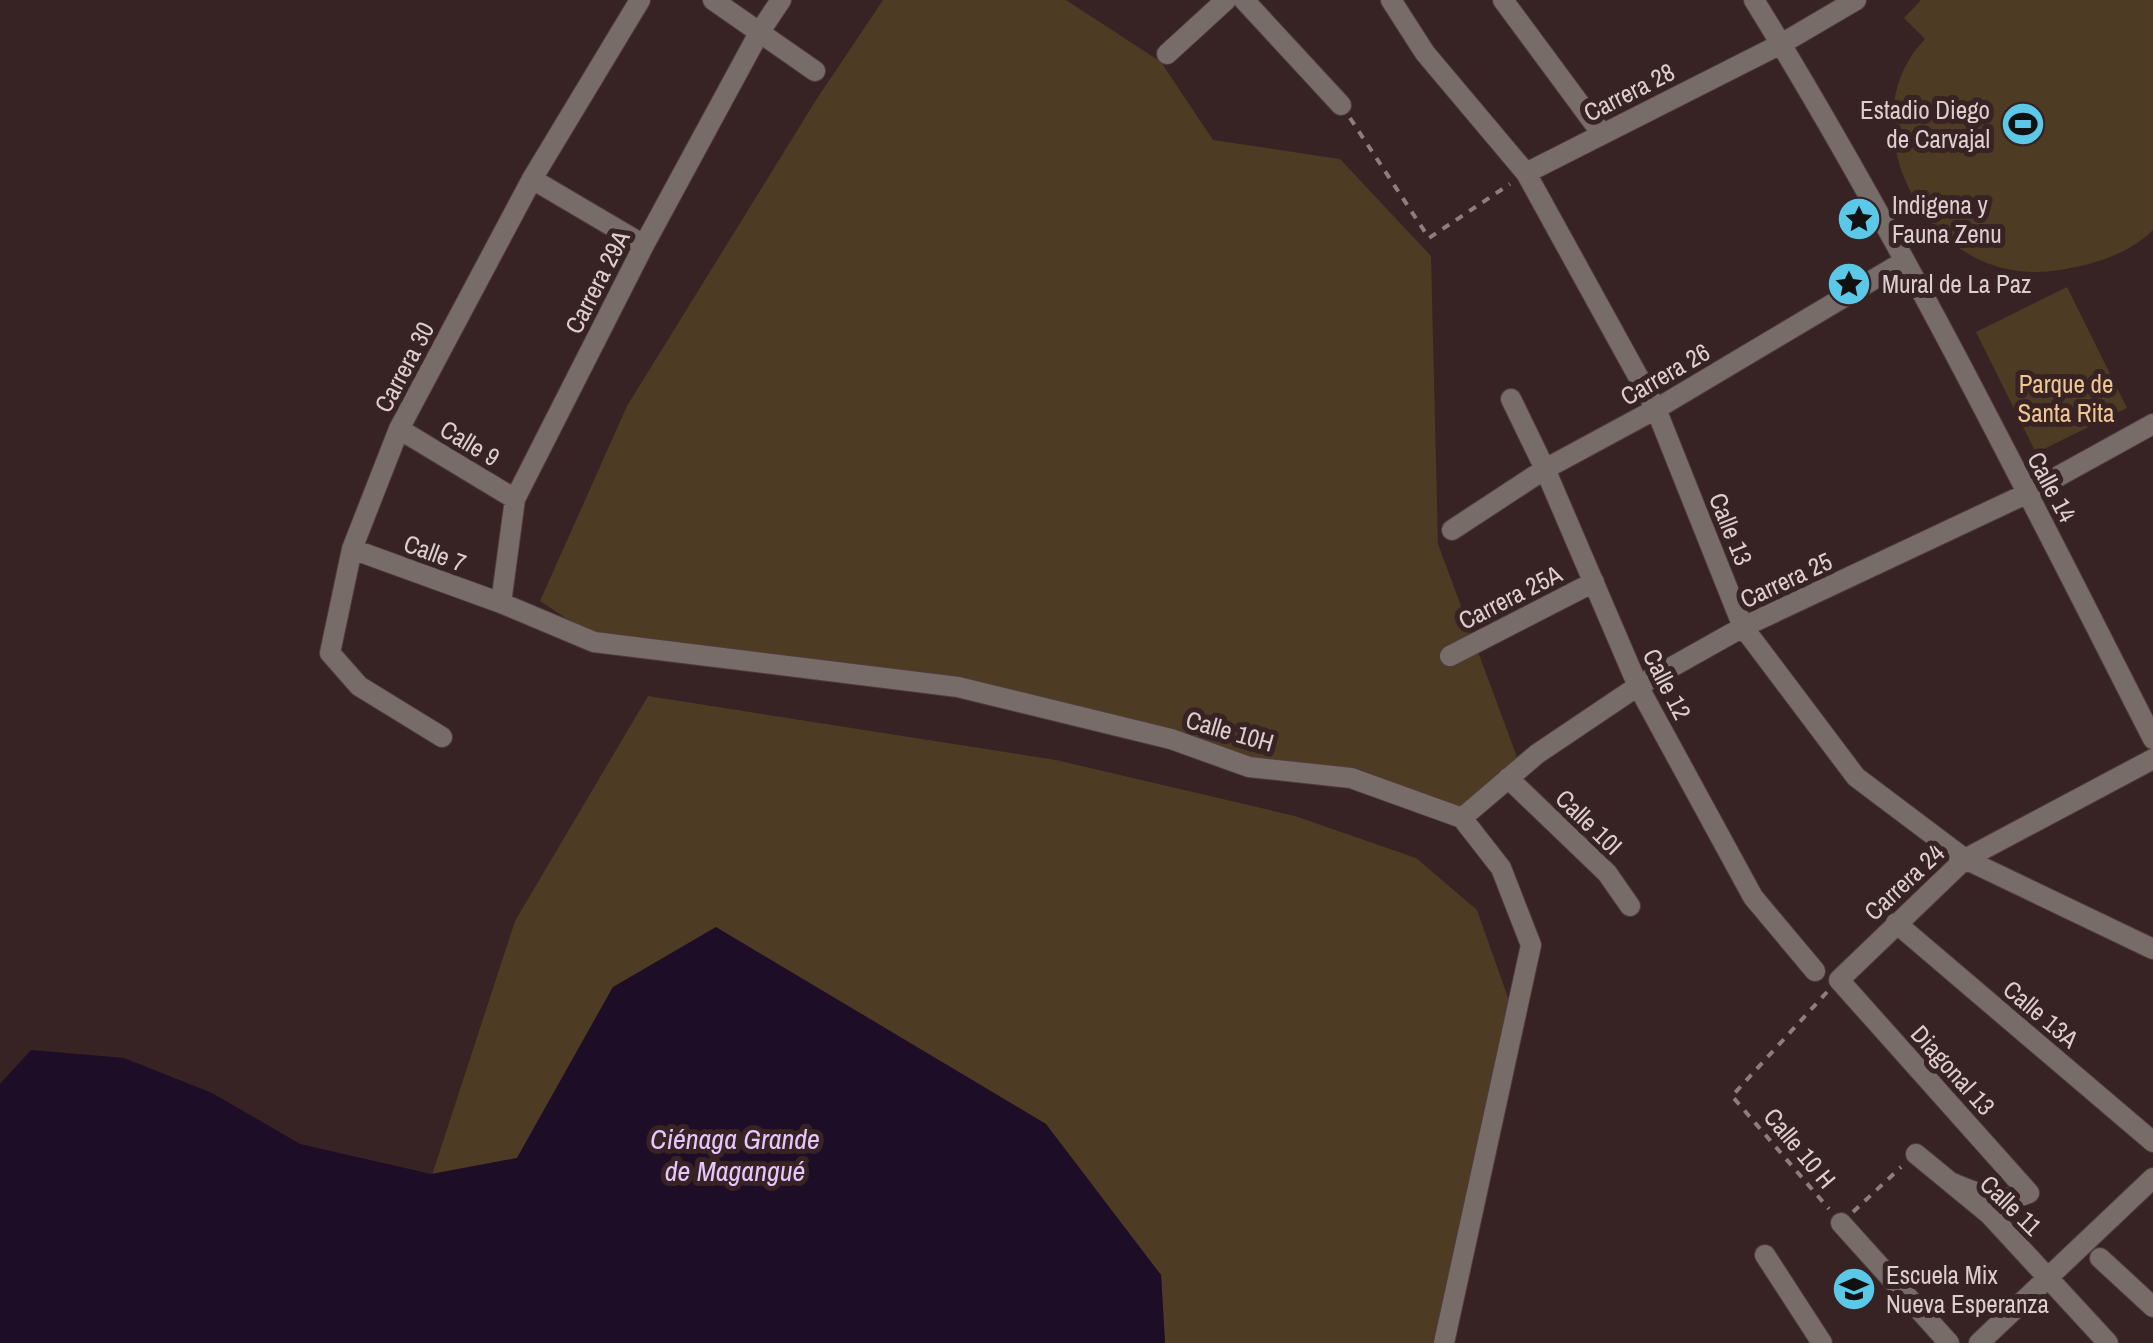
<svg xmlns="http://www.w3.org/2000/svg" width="2153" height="1343" font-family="'Archivo Narrow',sans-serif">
	<rect width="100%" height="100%" fill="#372224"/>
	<path fill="#4d3b23" d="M 883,0 L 1066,0 L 1161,62 L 1213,140 L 1340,159 L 1431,256 L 1438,544 L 1520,765 L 1462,813 L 1249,763 L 957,681 L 596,638 L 540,601 L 627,406 L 816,100 Z
		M 1921,0 L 2153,0 L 2153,230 C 2135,248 2110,259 2085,265 C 2049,274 2014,276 1980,260 C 1901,224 1860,106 1925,39 L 1904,18 Z
		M 2067,287 L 2127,408 L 2036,453 L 1976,332 Z
		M 648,696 L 1056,760 L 1295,816 L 1416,858 L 1477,910 L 1511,1006 L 1437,1343 L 1165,1343 L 1161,1274 L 613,987 L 517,1158 L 432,1175 L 515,921 Z"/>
	<path fill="#1d0d27" d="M 716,927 L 1046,1124 L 1161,1275 L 1165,1343 L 0,1343 L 0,1084 L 31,1050 L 124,1058 L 212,1093 L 300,1144 L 431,1174 L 517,1158 L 613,987 Z"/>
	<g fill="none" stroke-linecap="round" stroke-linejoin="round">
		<g stroke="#513d3f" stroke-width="22">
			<path id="street" d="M 713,0 L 815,71
				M 1244,0 L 1341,105
				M 1391,0 L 1425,53 L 1526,173 L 1656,409 L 1743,627 L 1856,777 L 1965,859 L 2153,949
				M 1503,0 L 1602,134
				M 1754,0 C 1901,238 2026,490 2153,739
				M 1167,54 L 1226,0
				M 1526,173 L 1781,44 L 1856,0
				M 532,179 L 644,245
				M 1511,399 L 1545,469 L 1638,686 L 1753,897 L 1815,971
				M 399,429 L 515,499
				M 1452,530 L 1545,469 L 1656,409 L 1903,262
				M 352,549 L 501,603 L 594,642 L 958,687 L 1171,739 L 1249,767 L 1351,778 L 1462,818 L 1501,868 L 1531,945 L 1444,1343
				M 501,603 L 515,499 L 644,245 L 759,33 L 781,0
				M 1450,656 L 1594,582
				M 442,737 L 359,686 L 330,653 L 352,549 L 399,429 L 532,179 L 640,0
				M 1508,778 L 1607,873 L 1630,906
				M 1462,818 L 1537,754 L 1638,686 L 1743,627 L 2028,493 L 2153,424
				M 1896,923 L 2153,1142
				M 1916,1154 L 1989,1214 L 2108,1343
				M 1950,1182 C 1977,1193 2001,1205 2029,1193 L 1839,980 L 1965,859 L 2153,759
				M 1841,1223 L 1949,1343
				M 1765,1255 L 1822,1343
				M 2100,1258 L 2153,1307
				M 1979,1343 L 2153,1178"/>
		</g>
		<path stroke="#8e7c7e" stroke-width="4" stroke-dasharray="8 8" stroke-linecap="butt" d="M 1350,118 L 1429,238 L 1510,184
			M 1827,992 L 1732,1096 L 1829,1209
			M 1853,1212 L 1901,1167"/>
		<use href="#street" stroke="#776c68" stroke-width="20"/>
	</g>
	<defs>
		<g id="stadium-disc" transform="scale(2.25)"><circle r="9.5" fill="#5ac8e6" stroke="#372224"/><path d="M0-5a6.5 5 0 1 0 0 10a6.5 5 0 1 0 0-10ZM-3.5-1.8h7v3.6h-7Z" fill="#111"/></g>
		<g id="sight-disc" transform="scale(2.25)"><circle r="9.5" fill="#5ac8e6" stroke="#372224"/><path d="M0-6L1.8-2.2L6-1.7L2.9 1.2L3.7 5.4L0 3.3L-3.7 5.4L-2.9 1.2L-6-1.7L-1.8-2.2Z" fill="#111"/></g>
		<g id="school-disc" transform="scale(2.25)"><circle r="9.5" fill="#5ac8e6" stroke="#372224"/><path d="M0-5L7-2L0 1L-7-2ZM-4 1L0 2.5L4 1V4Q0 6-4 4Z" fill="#111"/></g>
	</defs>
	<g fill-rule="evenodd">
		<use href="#stadium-disc" x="2023" y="124"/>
		<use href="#sight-disc" x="1859" y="219"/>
		<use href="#sight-disc" x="1849" y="284"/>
		<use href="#school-disc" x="1854" y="1289"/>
	</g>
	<g text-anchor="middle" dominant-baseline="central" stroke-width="10" stroke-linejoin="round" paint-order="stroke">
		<g font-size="25" fill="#dccdce" stroke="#372224">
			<text transform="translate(1629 92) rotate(-27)">Carrera 28</text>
			<text transform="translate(597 282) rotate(-63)">Carrera 29A</text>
			<text transform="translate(404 367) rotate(-62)">Carrera 30</text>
			<text transform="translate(1665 374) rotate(-30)">Carrera 26</text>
			<text transform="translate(470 443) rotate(31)">Calle 9</text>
			<text transform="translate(2052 487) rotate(62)">Calle 14</text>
			<text transform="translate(1731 529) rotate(68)">Calle 13</text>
			<text transform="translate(435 553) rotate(20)">Calle 7</text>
			<text transform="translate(1786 580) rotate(-25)">Carrera 25</text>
			<text transform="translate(1510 597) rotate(-27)">Carrera 25A</text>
			<text transform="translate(1667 684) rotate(63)">Calle 12</text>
			<text transform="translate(1230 731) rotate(16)">Calle 10H</text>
			<text transform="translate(1589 822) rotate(44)">Calle 10I</text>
			<text transform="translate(1904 882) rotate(-43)">Carrera 24</text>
			<text transform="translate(2041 1014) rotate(40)">Calle 13A</text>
			<text transform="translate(1953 1070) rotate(48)">Diagonal 13</text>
			<text transform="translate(1800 1148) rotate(50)">Calle 10 H</text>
			<text transform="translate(2011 1205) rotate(44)">Calle 11</text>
		</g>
		<g font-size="25" fill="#dccdce" stroke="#372224" text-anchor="start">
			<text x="1990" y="110" text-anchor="end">Estadio Diego<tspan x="1990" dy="29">de Carvajal</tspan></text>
			<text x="1892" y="205">Indigena y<tspan x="1892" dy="29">Fauna Zenu</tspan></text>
			<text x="1882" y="284">Mural de La Paz</text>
			<text x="1886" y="1275">Escuela Mix<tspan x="1886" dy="29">Nueva Esperanza</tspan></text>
		</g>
		<g font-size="25" fill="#efc691" stroke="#372224">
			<text x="2066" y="384">Parque de<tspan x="2066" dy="29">Santa Rita</tspan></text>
		</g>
		<g font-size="28" font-style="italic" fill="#e7c7ff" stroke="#372224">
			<text x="735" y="1139">Ciénaga Grande<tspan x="735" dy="32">de Magangué</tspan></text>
		</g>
	</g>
</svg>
